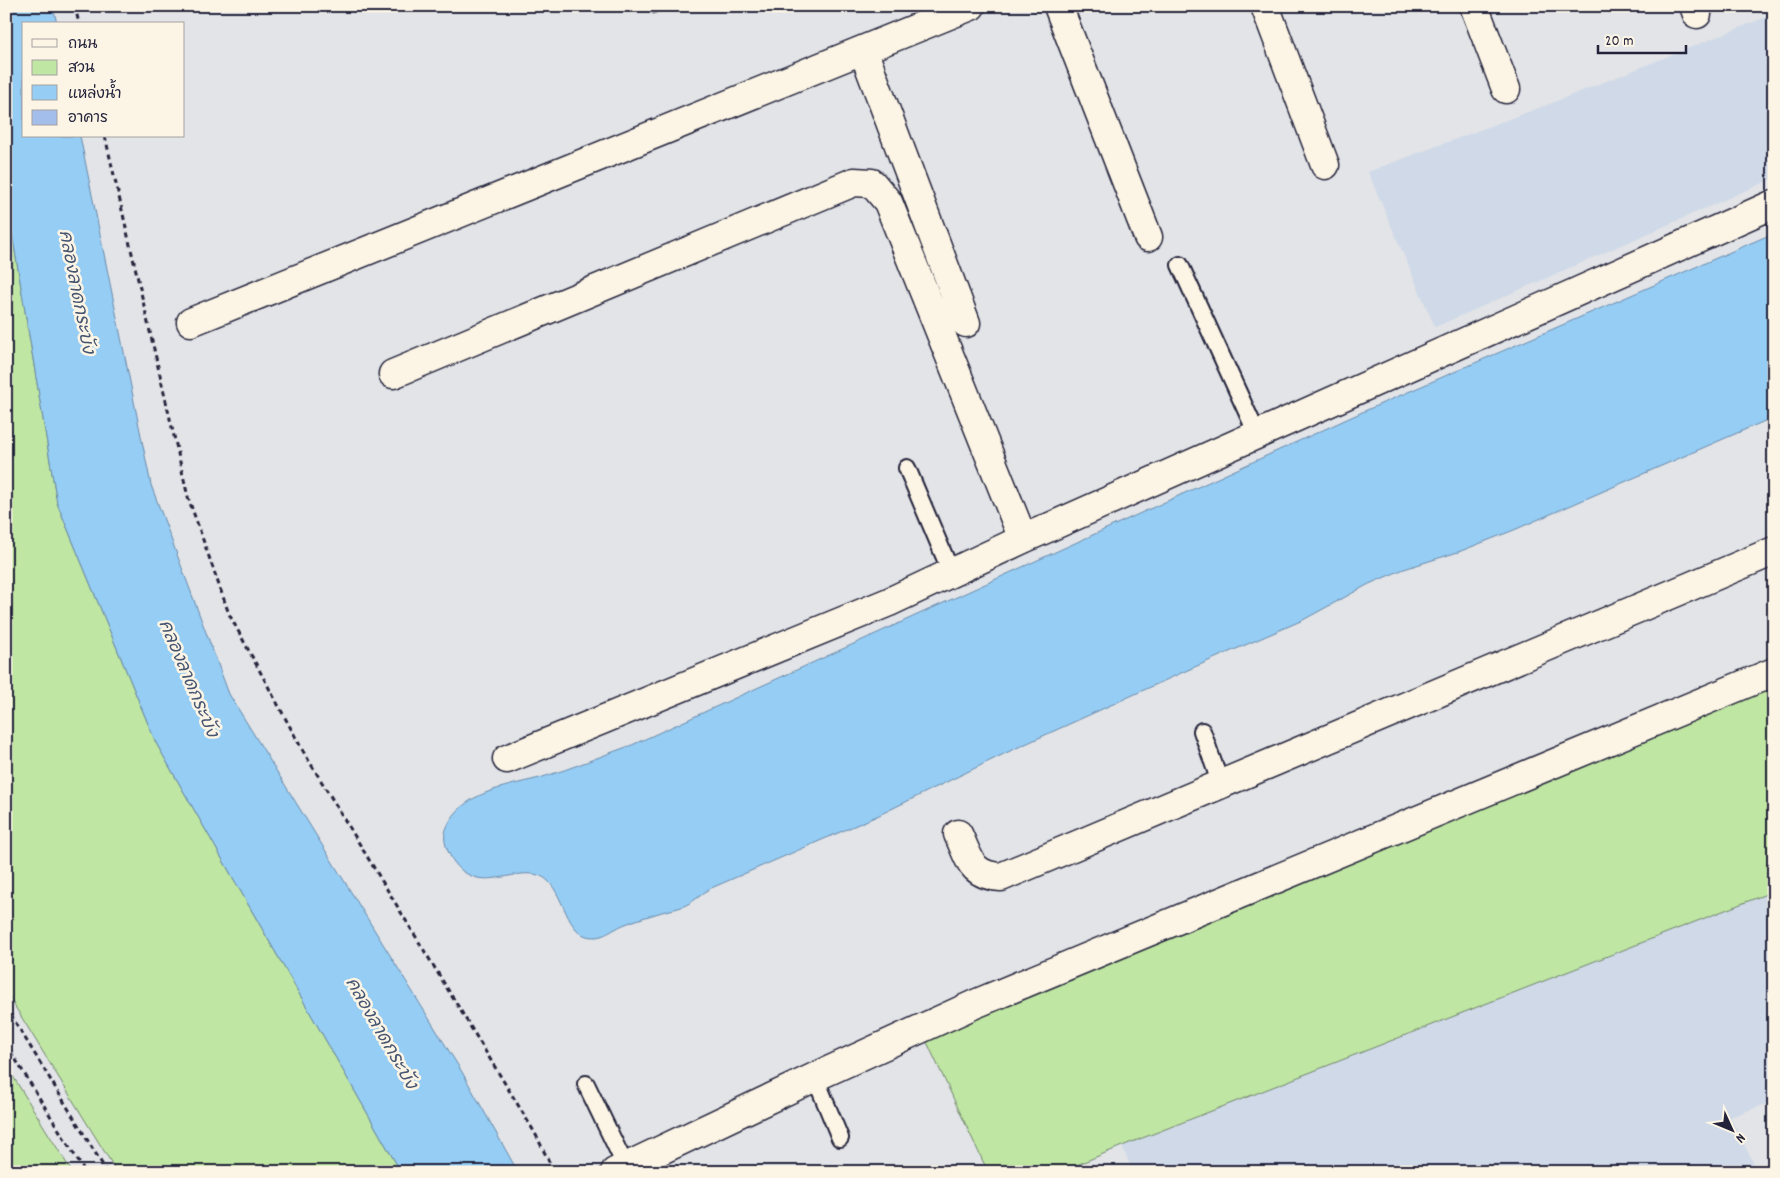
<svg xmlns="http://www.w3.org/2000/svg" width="1780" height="1178" font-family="Dekko,'Playpen Sans Thai',sans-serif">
	<rect width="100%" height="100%" fill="#e2e4e7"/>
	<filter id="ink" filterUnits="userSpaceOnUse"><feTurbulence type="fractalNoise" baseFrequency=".02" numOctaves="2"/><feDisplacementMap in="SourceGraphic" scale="10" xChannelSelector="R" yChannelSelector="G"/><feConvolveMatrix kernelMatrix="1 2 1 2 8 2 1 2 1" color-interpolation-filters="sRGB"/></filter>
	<g filter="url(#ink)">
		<path fill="#cfd9e8" d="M 1774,14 L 1774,178 L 1435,327 L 1368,172 L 1552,103 Z
			M 1774,890 L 1774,1101 L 1730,1117 L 1757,1170 L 1755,1172 L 1133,1172 L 1122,1146 Z"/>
		<path fill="#bfe6a2" stroke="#70846e" d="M 6,197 L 57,503 L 156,743 L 401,1172 L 117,1172 L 6,992 Z
			M 1774,684 L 1774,891 L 1122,1146 L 1060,1172 L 988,1172 L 925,1038 Z
			M 6,1065 L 72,1172 L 6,1172 Z"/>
		<path fill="#96cdf4" stroke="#6889aa" d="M 6,6 L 53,6 L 57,24 L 24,24 L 24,136 L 80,136 L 151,485 L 229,694 L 462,1072 L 518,1172 L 401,1172 L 156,743 L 57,503 L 6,197 Z
			M 1774,233 L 1774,417 L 1514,530 L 1461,551 L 1404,569 L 1369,584 L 1303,620 L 1190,669 L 1010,751 L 877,816 L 709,889 C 701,895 693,902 684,906 C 677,909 669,910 662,912 C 649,916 635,920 623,925 C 614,929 604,937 595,937 C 565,939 565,890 543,877 C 522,866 492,887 469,875 C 457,869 450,858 446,846 C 443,836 445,830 450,821 C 468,790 511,786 543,777 C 573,768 603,755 632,745 L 1369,409 Z"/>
		<path fill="#a4beeb" stroke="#22223b" d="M 650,6 L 673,6 L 653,14 Z"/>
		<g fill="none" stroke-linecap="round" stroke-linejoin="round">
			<g stroke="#22223b" stroke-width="20">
				<path id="service" d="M 1180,265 L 1257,434
					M 907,468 L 951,572
					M 1202,731 L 1221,785
					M 815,1077 L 840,1138
					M 586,1084 L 626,1167"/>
			</g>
			<g stroke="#22223b" stroke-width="31">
				<path id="minor" d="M 1058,6 L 1148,237
					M 1265,6 L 1325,165
					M 1474,6 L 1506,89
					M 1694,6 L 1697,14
					M 863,50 L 966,323
					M 191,322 L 971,6
					M 393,374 L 854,182 L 872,183 L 888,202 L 1023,539
					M 507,759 L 889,602 L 1023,539 L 1774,204
					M 958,834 C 970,859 970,875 1001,877 L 1774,551
					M 615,1172 L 815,1077 L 975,1004 L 1774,672"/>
			</g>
			<path stroke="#22223b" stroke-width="3" stroke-dasharray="5 4" stroke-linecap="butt" d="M 75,6 L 79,24
				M 105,136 L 188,497 L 229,614 L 303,751 L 535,1133 L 554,1172
				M 6,1007 L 107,1172
				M 6,1044 L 85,1172"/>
			<use href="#service" stroke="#fcf5e5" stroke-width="16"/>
			<use href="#minor" stroke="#fcf5e5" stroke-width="28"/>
		</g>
	</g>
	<g text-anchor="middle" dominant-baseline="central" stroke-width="5" stroke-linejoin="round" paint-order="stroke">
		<g font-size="18" font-style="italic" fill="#455572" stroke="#fcf5e5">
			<text transform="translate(75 292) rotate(79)">คลองลาดกระบัง</text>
			<text transform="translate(187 679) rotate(67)">คลองลาดกระบัง</text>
			<text transform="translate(380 1034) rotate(60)">คลองลาดกระบัง</text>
		</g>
	</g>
	<rect width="1780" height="1178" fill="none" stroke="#fcf5e5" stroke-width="25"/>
	<rect x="12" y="12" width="1755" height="1153" fill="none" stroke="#22223b" stroke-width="2" filter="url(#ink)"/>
	<rect x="22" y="22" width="162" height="115" fill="#fcf5e5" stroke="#a5a1a1"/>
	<rect x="32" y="39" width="25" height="8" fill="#fcf5e5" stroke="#a5a1a1"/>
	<text x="68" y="48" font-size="15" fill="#22223b">ถนน</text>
	<rect x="32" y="60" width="25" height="15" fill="#bfe6a2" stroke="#a5a1a1"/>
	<text x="68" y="72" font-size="15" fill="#22223b">สวน</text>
	<rect x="32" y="85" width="25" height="15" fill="#96cdf4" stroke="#a5a1a1"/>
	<text x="68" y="98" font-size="15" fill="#22223b">แหล่งน้ำ</text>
	<rect x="32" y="110" width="25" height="15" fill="#a4beeb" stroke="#a5a1a1"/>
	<text x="68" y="122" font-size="15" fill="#22223b">อาคาร</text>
	<g transform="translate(1732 1130) rotate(134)" stroke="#fcf5e5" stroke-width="4" paint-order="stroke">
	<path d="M0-4L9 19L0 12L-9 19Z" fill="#22223b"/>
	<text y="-8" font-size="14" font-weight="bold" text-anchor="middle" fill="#22223b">N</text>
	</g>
	<path d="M1598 45v8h88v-8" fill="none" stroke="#22223b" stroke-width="2.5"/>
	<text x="1605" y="45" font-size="15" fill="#22223b" stroke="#fcf5e5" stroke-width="4" paint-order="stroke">20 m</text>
</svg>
